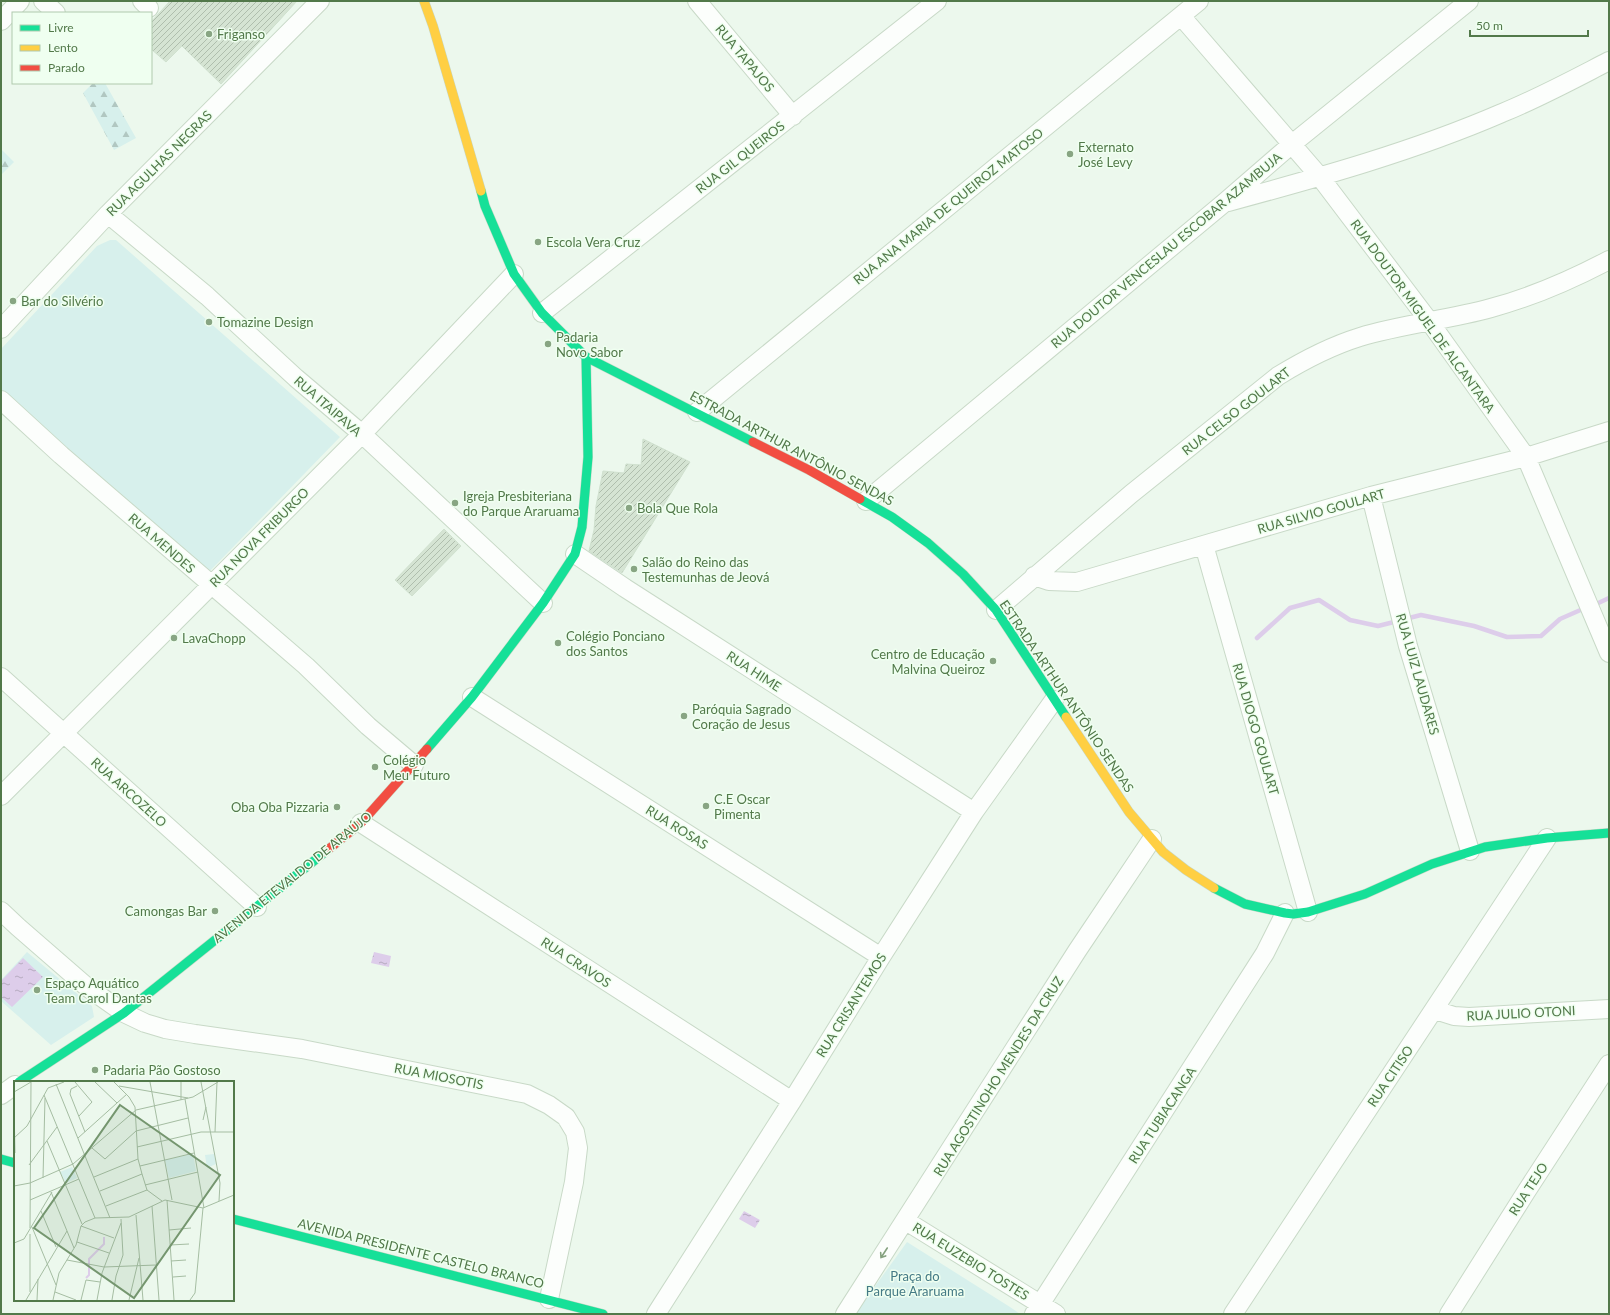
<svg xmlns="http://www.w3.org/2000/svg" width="1610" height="1315" font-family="Lato,sans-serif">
	<defs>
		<pattern id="forest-firs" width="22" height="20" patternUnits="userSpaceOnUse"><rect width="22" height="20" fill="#d7f0ec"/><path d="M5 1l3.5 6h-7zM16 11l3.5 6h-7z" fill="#b1c7c1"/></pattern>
		<pattern id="water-ripples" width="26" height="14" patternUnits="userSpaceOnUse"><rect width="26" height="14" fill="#ddcdea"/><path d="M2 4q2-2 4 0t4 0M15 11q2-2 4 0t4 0" fill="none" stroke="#b6abc0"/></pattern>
		<pattern id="building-hatch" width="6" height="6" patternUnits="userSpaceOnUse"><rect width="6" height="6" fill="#d5e4d3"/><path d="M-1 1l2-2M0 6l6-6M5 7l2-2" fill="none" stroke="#afbead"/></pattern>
	</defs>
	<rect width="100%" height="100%" fill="#ecf8ed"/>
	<path fill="url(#forest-firs)" d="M 93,83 L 105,83 L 136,138 L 114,150 L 83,93 Z
		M 1,149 L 14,162 L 1,175 Z"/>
	<path fill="#d7f0ec" d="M 110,240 L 116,240 L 340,437 L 207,574 L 1,389 L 1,349 L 97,246 Z
		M 27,952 L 92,1006 L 94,1017 L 51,1045 L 1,1001 L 1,980 Z
		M 907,1242 L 1010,1307 L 1020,1314 L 855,1314 Z"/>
	<path fill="url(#water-ripples)" d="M 374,952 L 391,956 L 389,967 L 371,963 Z
		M 23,958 L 43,977 L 12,1007 L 1,997 L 1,981 Z
		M 744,1211 L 760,1220 L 755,1228 L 739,1219 Z"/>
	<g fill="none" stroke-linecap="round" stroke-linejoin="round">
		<path stroke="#ddcdea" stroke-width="4.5" d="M 1592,606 L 1609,598
			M 1405,619 L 1421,615 L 1474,626 L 1507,637 L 1541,636 L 1560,619 L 1585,608
			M 1257,638 L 1290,608 L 1319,600 L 1350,620 L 1378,626 L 1398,621"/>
	</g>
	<path fill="url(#building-hatch)" stroke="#d0e1cf" d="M 170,1 L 297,1 L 221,84 L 182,46 L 166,62 L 151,49 L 151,22 Z
		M 643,439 L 690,462 L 622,573 L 589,551 L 594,530 L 596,506 L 603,471 L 624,473 L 626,464 L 641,465 Z
		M 444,529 L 461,546 L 412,596 L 395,580 Z"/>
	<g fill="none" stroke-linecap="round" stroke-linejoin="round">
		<g stroke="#c8d9c7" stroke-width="20">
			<path id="street" d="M 43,1 L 56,13
				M 142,1 L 149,8
				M 697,1 L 793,116
				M 1181,16 L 1320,177 L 1429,321 L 1526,457 L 1609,653
				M 1,21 L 20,1
				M 1228,202 C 1321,177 1414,151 1502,113 C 1539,98 1574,79 1609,61
				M 108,214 L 207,296 L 296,378 L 362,434 L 543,603
				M 542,313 L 937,1
				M 1,329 L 108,214 L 320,1
				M 1,400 L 61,455 L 306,666 L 368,726 L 414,765
				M 697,412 L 1199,1
				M 1371,496 L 1408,646 L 1470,851
				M 866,501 L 1224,203 L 1292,144 L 1469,1
				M 1204,545 L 1308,912
				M 575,554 L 625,588 L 974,812
				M 1034,576 L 1049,581 L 1077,582 L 1371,496 L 1526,457 L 1609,431
				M 996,610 L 1131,494 L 1278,376 C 1304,360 1331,346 1360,337 C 1403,324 1448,320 1491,308 C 1532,297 1571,280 1609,260
				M 1,677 L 257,907
				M 472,697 L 881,957
				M 1,796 L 362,434 L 514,274
				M 361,823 L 792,1101
				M 1,911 L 18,927 L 87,987 L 124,1013 L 145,1023 L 165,1029 L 195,1034 L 302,1049 L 527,1094 L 549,1105 L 566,1117 L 575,1132 L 578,1148 L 574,1182 L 549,1299
				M 1435,1010 L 1454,1016 L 1469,1017 L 1609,1009
				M 1,1095 L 15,1085
				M 906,1221 L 1056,1314
				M 656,1314 L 792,1101 L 881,957 L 974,812 L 1054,700
				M 845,1314 L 1077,951 L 1152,839
				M 1034,1314 L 1265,953 L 1285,913
				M 1233,1314 L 1547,838
				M 1449,1314 L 1526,1192 L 1609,1064"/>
		</g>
		<g stroke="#c7d7c5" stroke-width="10">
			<path id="fast" d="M 481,191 L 485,206 L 514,274 L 542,313 L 586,357 L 753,442
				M 860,499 L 892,517 L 928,543 L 963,574 L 996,610 L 1066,717
				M 427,749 L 472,697 L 543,603 L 575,554 L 582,527 L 588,457 L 586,357
				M 1214,888 L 1245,904 L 1285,913 L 1293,914 L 1308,912 L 1365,894 L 1432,864 L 1485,847 L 1547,838 L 1609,833
				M 19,1082 L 124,1013 L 325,852
				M 1,1159 L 15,1163
				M 233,1219 L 603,1314"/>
		</g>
		<g stroke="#c7d7c5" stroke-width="10">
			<path id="slow" d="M 424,1 L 433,26 L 481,191
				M 1066,717 L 1129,812 L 1163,852 L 1186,870 L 1214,888"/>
		</g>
		<g stroke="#c7d7c5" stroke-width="10">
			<path id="jam" d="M 753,442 L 809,470 L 860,499
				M 325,852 L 361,823 L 427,749"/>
		</g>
		<use href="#street" stroke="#fcfefc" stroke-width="18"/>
		<use href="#fast" stroke="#16e098" stroke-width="9"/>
		<use href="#slow" stroke="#ffcf43" stroke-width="9"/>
		<use href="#jam" stroke="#f24e42" stroke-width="9"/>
	</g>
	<defs><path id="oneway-shaft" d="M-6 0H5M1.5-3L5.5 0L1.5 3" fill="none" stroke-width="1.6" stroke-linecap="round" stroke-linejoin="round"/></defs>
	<use stroke="#85a17f" href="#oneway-shaft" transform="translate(884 1253) rotate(123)"/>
	<g fill="#88a583" stroke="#effff0" stroke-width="1.5">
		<circle cx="209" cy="34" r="4"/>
		<circle cx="1070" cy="154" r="4"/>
		<circle cx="538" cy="242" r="4"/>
		<circle cx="13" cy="301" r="4"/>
		<circle cx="209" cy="322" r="4"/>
		<circle cx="548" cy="344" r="4"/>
		<circle cx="455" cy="503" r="4"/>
		<circle cx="629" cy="508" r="4"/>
		<circle cx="634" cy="569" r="4"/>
		<circle cx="174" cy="638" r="4"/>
		<circle cx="558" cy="643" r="4"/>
		<circle cx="993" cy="661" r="4"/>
		<circle cx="684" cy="716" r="4"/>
		<circle cx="375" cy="767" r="4"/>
		<circle cx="706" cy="806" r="4"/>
		<circle cx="337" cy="807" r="4"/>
		<circle cx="215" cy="911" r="4"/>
		<circle cx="37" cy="990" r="4"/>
		<circle cx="95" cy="1070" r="4"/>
	</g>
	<g text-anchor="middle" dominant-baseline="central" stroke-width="3" stroke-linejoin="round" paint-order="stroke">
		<g font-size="13" fill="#52794a" stroke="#effff0" text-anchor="start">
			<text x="217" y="34">Friganso</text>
			<text x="1078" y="147">Externato<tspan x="1078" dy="15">José Levy</tspan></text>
			<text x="546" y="242">Escola Vera Cruz</text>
			<text x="21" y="301">Bar do Silvério</text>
			<text x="217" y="322">Tomazine Design</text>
			<text x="556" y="337">Padaria<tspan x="556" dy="15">Novo Sabor</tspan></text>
			<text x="463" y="496">Igreja Presbiteriana<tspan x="463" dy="15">do Parque Araruama</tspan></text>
			<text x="637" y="508">Bola Que Rola</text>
			<text x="642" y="562">Salão do Reino das<tspan x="642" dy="15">Testemunhas de Jeová</tspan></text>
			<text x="566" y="636">Colégio Ponciano<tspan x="566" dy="15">dos Santos</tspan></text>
			<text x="182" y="638">LavaChopp</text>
			<text x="985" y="654" text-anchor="end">Centro de Educação<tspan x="985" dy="15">Malvina Queiroz</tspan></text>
			<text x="692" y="709">Paróquia Sagrado<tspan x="692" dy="15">Coração de Jesus</tspan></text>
			<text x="383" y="760">Colégio<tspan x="383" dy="15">Meu Futuro</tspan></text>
			<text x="714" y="799">C.E Oscar<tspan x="714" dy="15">Pimenta</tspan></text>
			<text x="329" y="807" text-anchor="end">Oba Oba Pizzaria</text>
			<text x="207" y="911" text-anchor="end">Camongas Bar</text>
			<text x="45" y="983">Espaço Aquático<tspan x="45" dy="15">Team Carol Dantas</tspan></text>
			<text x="103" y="1070">Padaria Pão Gostoso</text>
		</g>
		<g font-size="13" fill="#52794a" stroke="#effff0">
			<text transform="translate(745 58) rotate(50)">RUA TAPAJOS</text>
			<text transform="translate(740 157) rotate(-38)">RUA GIL QUEIROS</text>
			<text transform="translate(159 163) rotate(-45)">RUA AGULHAS NEGRAS</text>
			<text transform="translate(948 206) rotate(-39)">RUA ANA MARIA DE QUEIROZ MATOSO</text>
			<text transform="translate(1166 250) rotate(-40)">RUA DOUTOR VENCESLAU ESCOBAR AZAMBUJA</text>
			<text transform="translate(1423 316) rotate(54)">RUA DOUTOR MIGUEL DE ALCANTARA</text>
			<text transform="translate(328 406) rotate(41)">RUA ITAIPAVA</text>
			<text transform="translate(1236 411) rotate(-38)">RUA CELSO GOULART</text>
			<text transform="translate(792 448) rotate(28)">ESTRADA ARTHUR ANTÔNIO SENDAS</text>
			<text transform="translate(1321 511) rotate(-16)">RUA SILVIO GOULART</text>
			<text transform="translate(259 537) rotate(-45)">RUA NOVA FRIBURGO</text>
			<text transform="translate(162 543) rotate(41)">RUA MENDES</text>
			<text transform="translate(754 671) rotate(33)">RUA HIME</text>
			<text transform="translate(1418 674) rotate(74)">RUA LUIZ LAUDARES</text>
			<text transform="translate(1067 696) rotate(56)">ESTRADA ARTHUR ANTÔNIO SENDAS</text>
			<text transform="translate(1256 729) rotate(74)">RUA DIOGO GOULART</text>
			<text transform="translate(129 792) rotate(42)">RUA ARCOZELO</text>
			<text transform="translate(677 827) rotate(32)">RUA ROSAS</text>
			<text transform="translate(292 877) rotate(-39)">AVENIDA ETEVALDO DE ARAÚJO</text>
			<text transform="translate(576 962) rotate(33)">RUA CRAVOS</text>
			<text transform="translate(851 1005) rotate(-58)">RUA CRISANTEMOS</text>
			<text transform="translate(1521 1013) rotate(-3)">RUA JULIO OTONI</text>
			<text transform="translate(439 1076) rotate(11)">RUA MIOSOTIS</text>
			<text transform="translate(998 1076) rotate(-58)">RUA AGOSTINOHO MENDES DA CRUZ</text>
			<text transform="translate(1390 1076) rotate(-56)">RUA CITISO</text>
			<text transform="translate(1162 1115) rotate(-57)">RUA TUBIACANGA</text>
			<text transform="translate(1528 1189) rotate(-57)">RUA TEJO</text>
			<text transform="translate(421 1253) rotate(14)">AVENIDA PRESIDENTE CASTELO BRANCO</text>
			<text transform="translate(971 1261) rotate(32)">RUA EUZEBIO TOSTES</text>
		</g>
		<g font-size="13" fill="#447a85" stroke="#effff0">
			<text x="915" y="1276">Praça do<tspan x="915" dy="15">Parque Araruama</tspan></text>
		</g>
	</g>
	<g transform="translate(14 1081)">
		<rect width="220" height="220" fill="#ecf8ed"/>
		<path d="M 200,73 L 202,83 L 193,87 L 191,74 Z" fill="#d7f0ec"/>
		<path d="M 179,73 L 182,90 L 155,97 L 151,79 ZM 58,86 L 63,97 L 52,102 L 46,91 Z" fill="#d7f0ec"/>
		<path fill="none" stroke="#ddcdea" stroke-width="2" d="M 72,197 L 75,194 L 75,178 L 90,163 L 90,156"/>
		<path fill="none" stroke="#a5bda2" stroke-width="1" d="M 61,1 L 78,21 L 65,35M 81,1 L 103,22M 100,1 L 115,16 L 121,26 L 124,78 L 128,93 L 133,109 L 148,120M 136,1 L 158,119M 167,1 L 167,19M 187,1 L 206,102 L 205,120M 42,3 L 96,137M 63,5 L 57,8 L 56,13 L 71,51M 105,5 L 174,17M 0,11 L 17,1M 30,14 L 81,137M 171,18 L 190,127M 0,24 L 1,72M 189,39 L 192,26M 201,51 L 203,1M 0,57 L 13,45 L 34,7 L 50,1M 64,57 L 113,13M 33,60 L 68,143M 123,66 L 187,51 L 220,51M 78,67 L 91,78 L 122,50 L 174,37M 15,84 L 43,46M 126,85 L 180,72M 80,96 L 124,78M 29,97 L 31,17M 131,104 L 184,91M 0,105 L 16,102 L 59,83 L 122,29 L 179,16 L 204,1M 86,110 L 128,93M 37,111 L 60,167M 16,119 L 65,98M 153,119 L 160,219M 92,125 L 133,109M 138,125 L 145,219M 27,130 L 42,166M 122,134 L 129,219M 67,145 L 100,157M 18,146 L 42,204M 16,147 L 17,1M 155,149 L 177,147M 16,153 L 16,211M 63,161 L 95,172M 0,162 L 10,158 L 38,111M 156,164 L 175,163M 53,179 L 90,186 L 142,184M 157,180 L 172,179M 159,196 L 172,195M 41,211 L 62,219M 12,219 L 53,150M 23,219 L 24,198M 39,219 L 45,192 L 62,164 L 67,145 L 71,141 L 81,137 L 115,136 L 151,119 L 189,127 L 220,114M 67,219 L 72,199 L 86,201M 83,219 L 88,192 L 107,142M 98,219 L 102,195 L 109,174 L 107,138M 115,219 L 125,177M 176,219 L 181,212 L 189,127"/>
		<path fill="#75966f" fill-opacity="0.15" stroke="#75966f" stroke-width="2" d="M 106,24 L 206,94 L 120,217 L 20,147 Z"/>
		<rect width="220" height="220" fill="none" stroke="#52794a" stroke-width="2"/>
	</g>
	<rect width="1610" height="1315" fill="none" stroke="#52794a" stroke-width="4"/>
	<rect x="12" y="12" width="140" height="72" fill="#effff0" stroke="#b0c9ae"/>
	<rect x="20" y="25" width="20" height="6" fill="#16e098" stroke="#b0c9ae"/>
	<text x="48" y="32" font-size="12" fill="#52794a">Livre</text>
	<rect x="20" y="45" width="20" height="6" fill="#ffcf43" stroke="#b0c9ae"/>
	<text x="48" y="52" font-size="12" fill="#52794a">Lento</text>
	<rect x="20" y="65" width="20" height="6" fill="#f24e42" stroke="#b0c9ae"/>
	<text x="48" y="72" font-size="12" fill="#52794a">Parado</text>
	<path d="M1470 30v6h118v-6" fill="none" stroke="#52794a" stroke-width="2"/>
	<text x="1476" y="30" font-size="12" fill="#52794a" stroke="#effff0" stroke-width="3" paint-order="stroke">50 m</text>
</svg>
